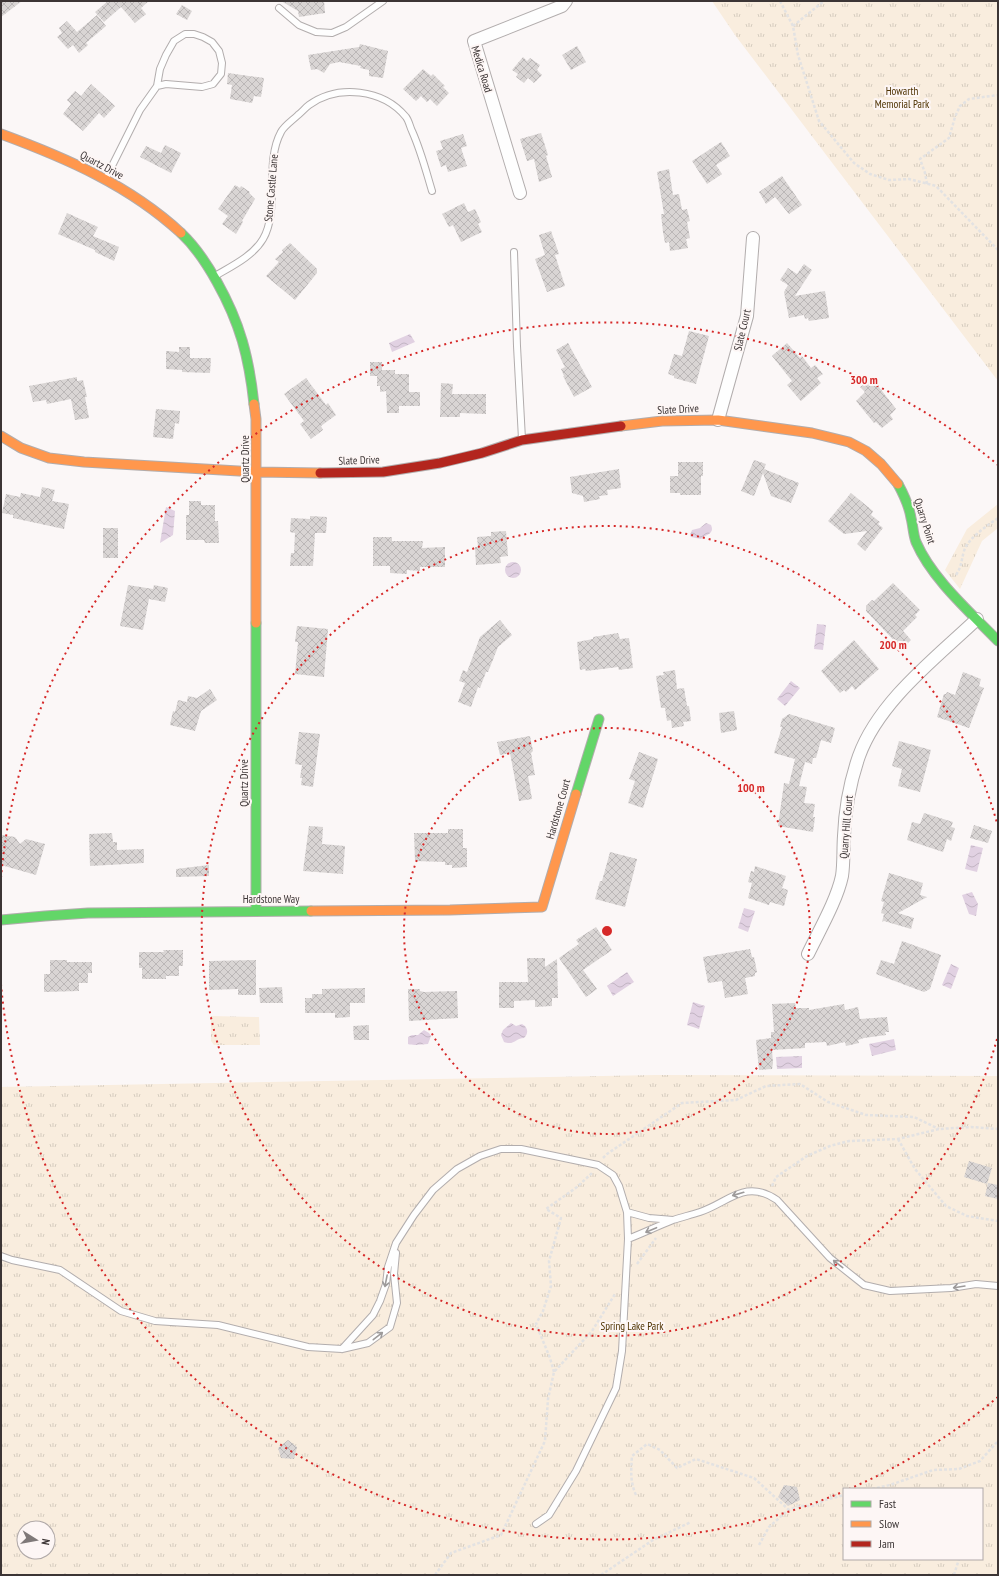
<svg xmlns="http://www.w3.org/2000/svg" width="999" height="1576" font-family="'PT Sans Narrow',sans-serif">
	<defs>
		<pattern id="grass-tufts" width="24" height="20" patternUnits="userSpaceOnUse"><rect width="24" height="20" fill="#f9edde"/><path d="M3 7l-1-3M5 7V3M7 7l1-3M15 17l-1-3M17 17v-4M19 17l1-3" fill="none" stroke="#d6ccbf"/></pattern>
		<pattern id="water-waves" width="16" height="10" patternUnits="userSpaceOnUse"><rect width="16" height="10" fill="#e1d1e2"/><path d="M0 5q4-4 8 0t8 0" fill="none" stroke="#c2b4c2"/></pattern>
		<pattern id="building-cross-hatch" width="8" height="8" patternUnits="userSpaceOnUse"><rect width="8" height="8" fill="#d9d5d4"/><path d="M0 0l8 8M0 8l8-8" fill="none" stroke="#bbb7b7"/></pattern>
	</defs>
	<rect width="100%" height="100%" fill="#fbf7f7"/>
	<path fill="url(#grass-tufts)" fill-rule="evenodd" d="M 712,1 L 998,1 L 998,381 L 735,35 Z
		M 998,504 L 998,528 L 982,541 L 960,589 L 945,570 L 967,529 Z
		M 211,1016 L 259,1017 L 260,1045 L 214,1045 L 211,1041 Z
		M 656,1075 L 998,1076 L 998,1575 L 1,1575 L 1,1087 ZM 844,1489 L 982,1489 L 982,1559 L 844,1559 ZM 24,1528 L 48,1528 L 48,1552 L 24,1552 Z"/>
	<path fill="url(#water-waves)" d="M 410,334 L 415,342 L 392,352 L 389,343 Z
		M 166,507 L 175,511 L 173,535 L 160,543 Z
		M 706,523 L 711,525 C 715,534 706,534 701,539 L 691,537 L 690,535 L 692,530 L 700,528 Z
		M505 570a8 8 0 1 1 16 0a8 8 0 1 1-16 0Z
		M 817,624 L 826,625 L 823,650 L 814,649 Z
		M 791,681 L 800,688 L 785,706 L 777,699 Z
		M 971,845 L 983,848 L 977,872 L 965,869 Z
		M 972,892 L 978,904 L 976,916 L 969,914 L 962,895 Z
		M 744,908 L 755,911 L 748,932 L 738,928 Z
		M 951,964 L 959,968 L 951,989 L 942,985 Z
		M 627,972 L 634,982 L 613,996 L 607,986 Z
		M 693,1002 L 705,1006 L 699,1029 L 687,1025 Z
		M 511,1023 L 516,1026 L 522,1024 C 528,1027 529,1033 524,1038 C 516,1038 514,1046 504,1042 L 501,1035 L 503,1030 Z
		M 424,1030 L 429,1033 L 431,1036 L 428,1044 C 423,1044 414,1046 408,1044 L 408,1037 L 412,1035 L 418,1035 Z
		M 894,1039 L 896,1050 L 872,1056 L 869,1044 Z
		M 802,1056 L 802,1068 L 777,1069 L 776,1057 Z"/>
	<path fill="url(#building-cross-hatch)" d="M 1,1 L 22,1 L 1,17 Z
		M 108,1 L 149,1 L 141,8 L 146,14 L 135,23 L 121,7 L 104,22 L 95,12 Z
		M 281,1 L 324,1 L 325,13 L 299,17 L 298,11 Z
		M 182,5 L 192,11 L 187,20 L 176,14 Z
		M 97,15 L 106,26 L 86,43 L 88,45 L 79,53 L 73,45 L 68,49 L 57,37 L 62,33 L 59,28 L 67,21 L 77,32 Z
		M 360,44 L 388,51 L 383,78 L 369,76 L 369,70 L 360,68 L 361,66 L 339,62 L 330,64 L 324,73 L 317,69 L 311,70 L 308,55 L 359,47 Z
		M 577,46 L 586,62 L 571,70 L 562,55 Z
		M 523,57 L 527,61 L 530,58 L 540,65 L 537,70 L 542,75 L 534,83 L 528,78 L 524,83 L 516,77 L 518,74 L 512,70 Z
		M 423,69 L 431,76 L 433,74 L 445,86 L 443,87 L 449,93 L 437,106 L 430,99 L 427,102 L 421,96 L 416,101 L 403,89 Z
		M 228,73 L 264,78 L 261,97 L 254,96 L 252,103 L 230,99 L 232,85 L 227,84 Z
		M 91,84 L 115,106 L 104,118 L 99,113 L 83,131 L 63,114 L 71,104 L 67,100 L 75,91 L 81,96 Z
		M 541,133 L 548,155 L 546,156 L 552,177 L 539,182 L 534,159 L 527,161 L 520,139 Z
		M 463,134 L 467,146 L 461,148 L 467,166 L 448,172 L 446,165 L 441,167 L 436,151 L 443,149 L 440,141 Z
		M 721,142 L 730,156 L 716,165 L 722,174 L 707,184 L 692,161 Z
		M 165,145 L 181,153 L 171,173 L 140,157 L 146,146 L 161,153 Z
		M 669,169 L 673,195 L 679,194 L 682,210 L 687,209 L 690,221 L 687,222 L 690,238 L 686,239 L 688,248 L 670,251 L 669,242 L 665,243 L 663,232 L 661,214 L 664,214 L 657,172 Z
		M 782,176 L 802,205 L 789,214 L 775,197 L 766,204 L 759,192 Z
		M 235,185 L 240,188 L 241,186 L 250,192 L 249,193 L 255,199 L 242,221 L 243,222 L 236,234 L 222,224 L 228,216 L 218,209 Z
		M 464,203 L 468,212 L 475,209 L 481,222 L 478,224 L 482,232 L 461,242 L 453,225 L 449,227 L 442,214 Z
		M 67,213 L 98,227 L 93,236 L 119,247 L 114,261 L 95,252 L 95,250 L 58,234 Z
		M 551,231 L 559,254 L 555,255 L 565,286 L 547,292 L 535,259 L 545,255 L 539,235 Z
		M 290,243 L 317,269 L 317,273 L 295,300 L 266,276 L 279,262 L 275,259 L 283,252 L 282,250 Z
		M 804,264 L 812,270 L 795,296 L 825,291 L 829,318 L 809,321 L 808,318 L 805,319 L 804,315 L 789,318 L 784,292 L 788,285 L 780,280 L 788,268 L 797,274 Z
		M 689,331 L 709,336 L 696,384 L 674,378 L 674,376 L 668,374 L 674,354 L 682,356 Z
		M 568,343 L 592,387 L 574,397 L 563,376 L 564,376 L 561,369 L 565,367 L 556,350 Z
		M 787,343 L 800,358 L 802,356 L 811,368 L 815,365 L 823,374 L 817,378 L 821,383 L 801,401 L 787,385 L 792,381 L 772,356 Z
		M 179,347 L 190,347 L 190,358 L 211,358 L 210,373 L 182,372 L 182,370 L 166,369 L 166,351 L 179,352 Z
		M 370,362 L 382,362 L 382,370 L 395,370 L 395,374 L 409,374 L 409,392 L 420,392 L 420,406 L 399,406 L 399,413 L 387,413 L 386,391 L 380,392 L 380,386 L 377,386 L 377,376 L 370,376 Z
		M 77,377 L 77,381 L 83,380 L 87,397 L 85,397 L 89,418 L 75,420 L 71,399 L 47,404 L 46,400 L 33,402 L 29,386 Z
		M 306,378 L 326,405 L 328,403 L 336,415 L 321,426 L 323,430 L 311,439 L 300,424 L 304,421 L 284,394 Z
		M 872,378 L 896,409 L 890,415 L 893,419 L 882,428 L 876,422 L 874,423 L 856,401 L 865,392 L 860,387 Z
		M 441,383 L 453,384 L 452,394 L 486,394 L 486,414 L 460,413 L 460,417 L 440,417 Z
		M 156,409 L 180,411 L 179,424 L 175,423 L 173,439 L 153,437 Z
		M 754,460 L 766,464 L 764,469 L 799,483 L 791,503 L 771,496 L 763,473 L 754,496 L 741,491 Z
		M 678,462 L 703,462 L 703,476 L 701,476 L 701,495 L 680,495 L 680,493 L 670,493 L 670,476 L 678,476 Z
		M 619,469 L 621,488 L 607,490 L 608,495 L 599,496 L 600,499 L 584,502 L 583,496 L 572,493 L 570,477 Z
		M 42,487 L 55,490 L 52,501 L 69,504 L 64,529 L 13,518 L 13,515 L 2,513 L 6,494 L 20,497 L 21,493 L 40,497 Z
		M 851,493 L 873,511 L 871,515 L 880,522 L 878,524 L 883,528 L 865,551 L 857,544 L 867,531 L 844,534 L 828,521 Z
		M 189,501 L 201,501 L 201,505 L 215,505 L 215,521 L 218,521 L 219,543 L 205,543 L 204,540 L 186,540 L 186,515 L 189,515 Z
		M 310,516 L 327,517 L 326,533 L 315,533 L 313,566 L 290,566 L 291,553 L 294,553 L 295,533 L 290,532 L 291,518 L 310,519 Z
		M 103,528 L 118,528 L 118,558 L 103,558 Z
		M 506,531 L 508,556 L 500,557 L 501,563 L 476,565 L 475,547 L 478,547 L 477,537 L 491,536 L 491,532 Z
		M 373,537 L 392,537 L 392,541 L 423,541 L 422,548 L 445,547 L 445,567 L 420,567 L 420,571 L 407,570 L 407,574 L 390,573 L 390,566 L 373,566 Z
		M 893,583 L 920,610 L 915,615 L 917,617 L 903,631 L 911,640 L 902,649 L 866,611 L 866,606 L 872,600 L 874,601 Z
		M 128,585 L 153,589 L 154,585 L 168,588 L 165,602 L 149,599 L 143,630 L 120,626 Z
		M 500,620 L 512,635 L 498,647 L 488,672 L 486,672 L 480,688 L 478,687 L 471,707 L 458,702 L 465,683 L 459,681 L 463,670 L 467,672 L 480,637 Z
		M 297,626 L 328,629 L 324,677 L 295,674 L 298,642 L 295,642 Z
		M 618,633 L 620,639 L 629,638 L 633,668 L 619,670 L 618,667 L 586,671 L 585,669 L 580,670 L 577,642 L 593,639 L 593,637 Z
		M 854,640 L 879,669 L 855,690 L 852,686 L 846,692 L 844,690 L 840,693 L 821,671 Z
		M 675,670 L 677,689 L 684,688 L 687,706 L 689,706 L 691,721 L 683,722 L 684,726 L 672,728 L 671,720 L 667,721 L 665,708 L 661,708 L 656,676 L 664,675 L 663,672 Z
		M 963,672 L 981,679 L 979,686 L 984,688 L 969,728 L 937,717 L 944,694 L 946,694 L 947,692 L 955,695 Z
		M 210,689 L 217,700 L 201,711 L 195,731 L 170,725 L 173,711 L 175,712 L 178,700 L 187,702 L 188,696 L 197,698 Z
		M 734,711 L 737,730 L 721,733 L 719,713 Z
		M 789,714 L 835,728 L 831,743 L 821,740 L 816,758 L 813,758 L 812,764 L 805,762 L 799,786 L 807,787 L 804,803 L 815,804 L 813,817 L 815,817 L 813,832 L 778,826 L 784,783 L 789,784 L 795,759 L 774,753 L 782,727 L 780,727 L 782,719 Z
		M 299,732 L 320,734 L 313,787 L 301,785 L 302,778 L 300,778 L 302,765 L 295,764 Z
		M 530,736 L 533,751 L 531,753 L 535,775 L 528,776 L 532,799 L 519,801 L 510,753 L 500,755 L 497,742 Z
		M 899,741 L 931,750 L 920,792 L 898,786 L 902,769 L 892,766 Z
		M 639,752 L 658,759 L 643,808 L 628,803 L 635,781 L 629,779 Z
		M 924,813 L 953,822 L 951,827 L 955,828 L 951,841 L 947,839 L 943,852 L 907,840 L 912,822 L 920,824 Z
		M 974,825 L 992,831 L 988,843 L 970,838 Z
		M 309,826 L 323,827 L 322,844 L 345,846 L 343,874 L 303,871 Z
		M 448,829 L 463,829 L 463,848 L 467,848 L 467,867 L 452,868 L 452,865 L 445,865 L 445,862 L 415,861 L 414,833 L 448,833 Z
		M 112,833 L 113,842 L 117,842 L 117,850 L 144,849 L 144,863 L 90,866 L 89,834 Z
		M 1,835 L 15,837 L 20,844 L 26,839 L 45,844 L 36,875 L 1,865 Z
		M 610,852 L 637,859 L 625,907 L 595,899 L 600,881 L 602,881 Z
		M 209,865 L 209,876 L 176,877 L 176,869 Z
		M 755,866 L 786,876 L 782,888 L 788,890 L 784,906 L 770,902 L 769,905 L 748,898 L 752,883 L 748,882 L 751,871 L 754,872 Z
		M 889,873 L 923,883 L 920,895 L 927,897 L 898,913 L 914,918 L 911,929 L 884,921 L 882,922 L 884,914 L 881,913 L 884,902 L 881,901 Z
		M 596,927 L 612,950 L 583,970 L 597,989 L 586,997 L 559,958 L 579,944 L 576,940 Z
		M 902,941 L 941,955 L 930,989 L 924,992 L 876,974 L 881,960 L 894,964 Z
		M 750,949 L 752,957 L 754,957 L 757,972 L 755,973 L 755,976 L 745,978 L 748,994 L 725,998 L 722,981 L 708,983 L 703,957 Z
		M 163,950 L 183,950 L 183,966 L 179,966 L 179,976 L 166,976 L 166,979 L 142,979 L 142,968 L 139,968 L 139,952 L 164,952 Z
		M 527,958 L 545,958 L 545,967 L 557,959 L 558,998 L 552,998 L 552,1006 L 535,1007 L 535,1000 L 514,1001 L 514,1008 L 499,1008 L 499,982 L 528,982 Z
		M 50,960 L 67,960 L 67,962 L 92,962 L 92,973 L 88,973 L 88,983 L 79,983 L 79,991 L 44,992 L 44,974 L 50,974 Z
		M 256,960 L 256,995 L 238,995 L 238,989 L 209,990 L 209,961 Z
		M 282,987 L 283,1003 L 260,1003 L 259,988 Z
		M 365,988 L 365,1003 L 350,1003 L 350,1017 L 335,1018 L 335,1013 L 305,1013 L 305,998 L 312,998 L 312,994 L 322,994 L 322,989 Z
		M 408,989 L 420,989 L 420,991 L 424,992 L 457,991 L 458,1018 L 409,1021 Z
		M 795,1003 L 796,1008 L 809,1008 L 809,1010 L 844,1004 L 845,1010 L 858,1007 L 860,1019 L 887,1017 L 889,1032 L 885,1032 L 886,1035 L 864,1038 L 858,1040 L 859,1043 L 846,1046 L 845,1042 L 827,1046 L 826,1042 L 805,1043 L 805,1048 L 772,1050 L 773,1063 L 772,1069 L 759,1070 L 756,1040 L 771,1038 L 771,1032 L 774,1032 L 772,1004 Z
		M 369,1025 L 369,1040 L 354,1040 L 353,1026 Z
		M 969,1161 L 992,1168 L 987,1184 L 964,1177 Z
		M 988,1183 L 998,1185 L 998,1199 L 985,1196 Z
		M 288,1440 L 297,1447 L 294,1459 L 281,1458 L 278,1448 Z
		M 784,1485 L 797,1487 L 800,1500 L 788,1506 L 778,1497 Z"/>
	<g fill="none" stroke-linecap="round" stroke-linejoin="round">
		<g stroke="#b2adad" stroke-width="8">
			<path id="lane" d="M 279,8 L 299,25 L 316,32 L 332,33 L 346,27 L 383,1
				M 106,178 L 140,110 L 157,86 L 160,69 L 166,55 L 174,41 L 185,34 L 194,34 L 203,37 L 212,42 L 219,51 L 222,63 L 221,74 L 213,84 L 202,87 L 166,84 L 157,86
				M 514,252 L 517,346 L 522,439
				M 215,276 C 232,266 253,256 263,239 C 280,210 264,163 281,132 C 284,126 293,120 298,115 C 302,112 305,108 309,105 C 338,84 383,89 406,117 C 409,121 410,127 412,131 C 421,151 426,171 432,191
				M 627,1212 L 649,1218 L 673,1220
				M 628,1239 C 643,1233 658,1226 673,1220 C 682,1217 691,1215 700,1212 C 728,1203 745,1178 777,1200 L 830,1258 L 864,1285 L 890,1291 L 951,1288 L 976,1284 L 998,1286
				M 1,1256 L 12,1260 L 60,1270 L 121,1311 L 155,1321 L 218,1325 L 308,1347 L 342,1349 L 368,1343 L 390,1327 L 397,1303 L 394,1274 L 396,1253
				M 342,1349 L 373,1315 L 380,1301 L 386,1284 L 388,1267 L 396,1243 L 414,1215 L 433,1190 L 457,1169 L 480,1156 L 501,1149 L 521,1149 L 598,1165 L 613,1175 L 619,1186 L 627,1212 L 628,1239 L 622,1351 L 616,1388 L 576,1471 L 549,1515 L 536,1524"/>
		</g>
		<g stroke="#b2adad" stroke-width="14">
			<path id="street" d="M 520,193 L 474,41 L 562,6 L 566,1
				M 718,420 L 747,316 L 753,238
				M 808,954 C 819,931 837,900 842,876 C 844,863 843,850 844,836 C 845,809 850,782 859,756 C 879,701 936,658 977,619"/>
		</g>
		<g stroke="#b2adad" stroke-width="11">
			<path id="fast" d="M 181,233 C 196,247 207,264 217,282 C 240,323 249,357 254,404
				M 898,484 C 904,495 909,505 911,518 C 913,525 913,534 916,542 C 932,579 970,612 998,641
				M 256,623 L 256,911
				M 576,794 L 599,719
				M 1,920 L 45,916 L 88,913 L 311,911"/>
		</g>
		<g stroke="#b2adad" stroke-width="11">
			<path id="slow" d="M 1,134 C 66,158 129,185 181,233
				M 254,404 L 256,419 L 256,623
				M 621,426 L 662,421 L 718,420 L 812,433 L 849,442 L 866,451 L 881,464 L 898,484
				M 1,436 L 21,448 L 49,458 L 84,462 L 257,472 L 320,473
				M 311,911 L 450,910 L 542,907 L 576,794"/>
		</g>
		<g stroke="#b2adad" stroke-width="11">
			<path id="jam" d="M 320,473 L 383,472 L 440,463 L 482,453 L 522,440 L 621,426"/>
		</g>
		<path stroke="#e3e2e2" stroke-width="2.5" stroke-dasharray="3 2" stroke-linecap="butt" d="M 780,1 L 793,26 L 798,55 L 819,121 L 854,163 L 870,174 L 889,180 L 909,179 L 936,186 L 998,250
			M 793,26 L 824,1
			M 927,184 L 925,173 L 920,159 L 949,138 L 955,117 L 960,106 L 969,99 L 998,95
			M 956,575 C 962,566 961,561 964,551 C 968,538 987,526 998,518
			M 898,1139 L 915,1169 L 946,1206 L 967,1216 L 998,1221
			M 603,1158 L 607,1154 L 682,1103 L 736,1100 L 766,1086 L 800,1084 L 828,1102 L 866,1115 L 914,1117 L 939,1129
			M 772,1186 L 776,1177 L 807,1156 L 830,1146 L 849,1141 L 898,1139 L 939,1129 L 971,1127 L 998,1129
			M 637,1264 L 656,1238
			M 554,1372 L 550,1358 L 536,1324 L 543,1311 L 551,1286 L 549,1261 L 561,1218 L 546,1209 L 577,1187 L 592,1173
			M 872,1489 L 890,1485 L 933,1470 L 959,1469 L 980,1461 L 998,1441
			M 636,1495 C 630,1482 631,1470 632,1456 L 647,1444 L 660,1450 L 677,1468 L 696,1459 L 754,1478 L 789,1510
			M 759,1545 L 769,1527 L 787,1511 L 798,1506 L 813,1506 L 825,1500 L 844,1495
			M 435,1575 L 451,1553 L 501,1535 L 545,1441 L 548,1399 L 554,1372 L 592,1331 L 615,1294
			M 601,1575 L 653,1540 L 691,1522
			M 954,1575 L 959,1559"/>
		<use href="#lane" stroke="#fefefe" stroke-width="6"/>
		<use href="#street" stroke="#fefefe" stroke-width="12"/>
		<use href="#fast" stroke="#63d668" stroke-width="9"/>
		<use href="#slow" stroke="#ff974d" stroke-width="9"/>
		<use href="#jam" stroke="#b3261e" stroke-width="9"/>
	</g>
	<defs><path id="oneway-shaft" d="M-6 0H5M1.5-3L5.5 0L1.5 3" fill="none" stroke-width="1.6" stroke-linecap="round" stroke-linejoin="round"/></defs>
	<g stroke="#9d9a9a">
		<use href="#oneway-shaft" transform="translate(738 1194) rotate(164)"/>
		<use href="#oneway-shaft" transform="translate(651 1230) rotate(157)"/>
		<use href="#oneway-shaft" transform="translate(838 1264) rotate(-142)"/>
		<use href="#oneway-shaft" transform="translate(386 1281) rotate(101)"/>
		<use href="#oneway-shaft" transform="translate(959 1287) rotate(171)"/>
		<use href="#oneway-shaft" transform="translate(378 1336) rotate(-38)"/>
	</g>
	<g fill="none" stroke="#d62828" stroke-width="2" stroke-dasharray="2 4">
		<circle cx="607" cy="931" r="203"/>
		<path d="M997 1039A405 405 0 1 1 997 823"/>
		<path d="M998 1397A608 608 0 0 1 849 1489M840 1493A608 608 0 0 1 1 984M1 878A608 608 0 0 1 998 465"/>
	</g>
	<g text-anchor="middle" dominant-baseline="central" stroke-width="4" stroke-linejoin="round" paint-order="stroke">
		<g font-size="11" fill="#3c3535" stroke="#fdf6f5">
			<text transform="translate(482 69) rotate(73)">Medica Road</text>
			<text transform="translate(102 165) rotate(28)">Quartz Drive</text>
			<text transform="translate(271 188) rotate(-85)">Stone Castle Lane</text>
			<text transform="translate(742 330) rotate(-77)">Slate Court</text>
			<text transform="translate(678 409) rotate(-3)">Slate Drive</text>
			<text transform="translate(245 459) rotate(-90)">Quartz Drive</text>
			<text transform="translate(359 460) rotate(-2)">Slate Drive</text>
			<text transform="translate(925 521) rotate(72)">Quarry Point</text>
			<text transform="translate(244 783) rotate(-90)">Quartz Drive</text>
			<text transform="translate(558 809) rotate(-74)">Hardstone Court</text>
			<text transform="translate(846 827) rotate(-85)">Quarry Hill Court</text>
			<text x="271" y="899">Hardstone Way</text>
		</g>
		<g font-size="11" fill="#4e3201" stroke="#fdf6f5">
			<text x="902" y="91">Howarth<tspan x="902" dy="13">Memorial Park</tspan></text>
			<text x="632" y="1326">Spring Lake Park</text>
		</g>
	</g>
	<circle cx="607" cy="931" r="6" fill="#d62828" stroke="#fdf6f5" stroke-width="2"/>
	<g font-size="12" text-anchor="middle" font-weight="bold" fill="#d62828" stroke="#fdf6f5" stroke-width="4" stroke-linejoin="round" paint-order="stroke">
		<text x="864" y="384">300 m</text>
		<text x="893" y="649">200 m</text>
		<text x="751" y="792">100 m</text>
	</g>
	<rect width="999" height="1576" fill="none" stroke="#3c3535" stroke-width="4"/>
	<rect x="843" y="1488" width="140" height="72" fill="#fdf6f5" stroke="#b0a9a8"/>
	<rect x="851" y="1501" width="20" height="6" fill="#63d668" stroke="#b0a9a8"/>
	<text x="879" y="1508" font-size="12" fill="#3c3535">Fast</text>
	<rect x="851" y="1521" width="20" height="6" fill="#ff974d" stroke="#b0a9a8"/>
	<text x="879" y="1528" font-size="12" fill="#3c3535">Slow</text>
	<rect x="851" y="1541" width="20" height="6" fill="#b3261e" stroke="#b0a9a8"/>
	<text x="879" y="1548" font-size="12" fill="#3c3535">Jam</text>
	<g transform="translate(36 1540) rotate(101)"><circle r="19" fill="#fdf6f5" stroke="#b0a9a8"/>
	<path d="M0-3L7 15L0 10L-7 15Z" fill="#7f7979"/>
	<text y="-6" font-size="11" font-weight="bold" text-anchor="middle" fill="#3c3535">N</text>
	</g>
</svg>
